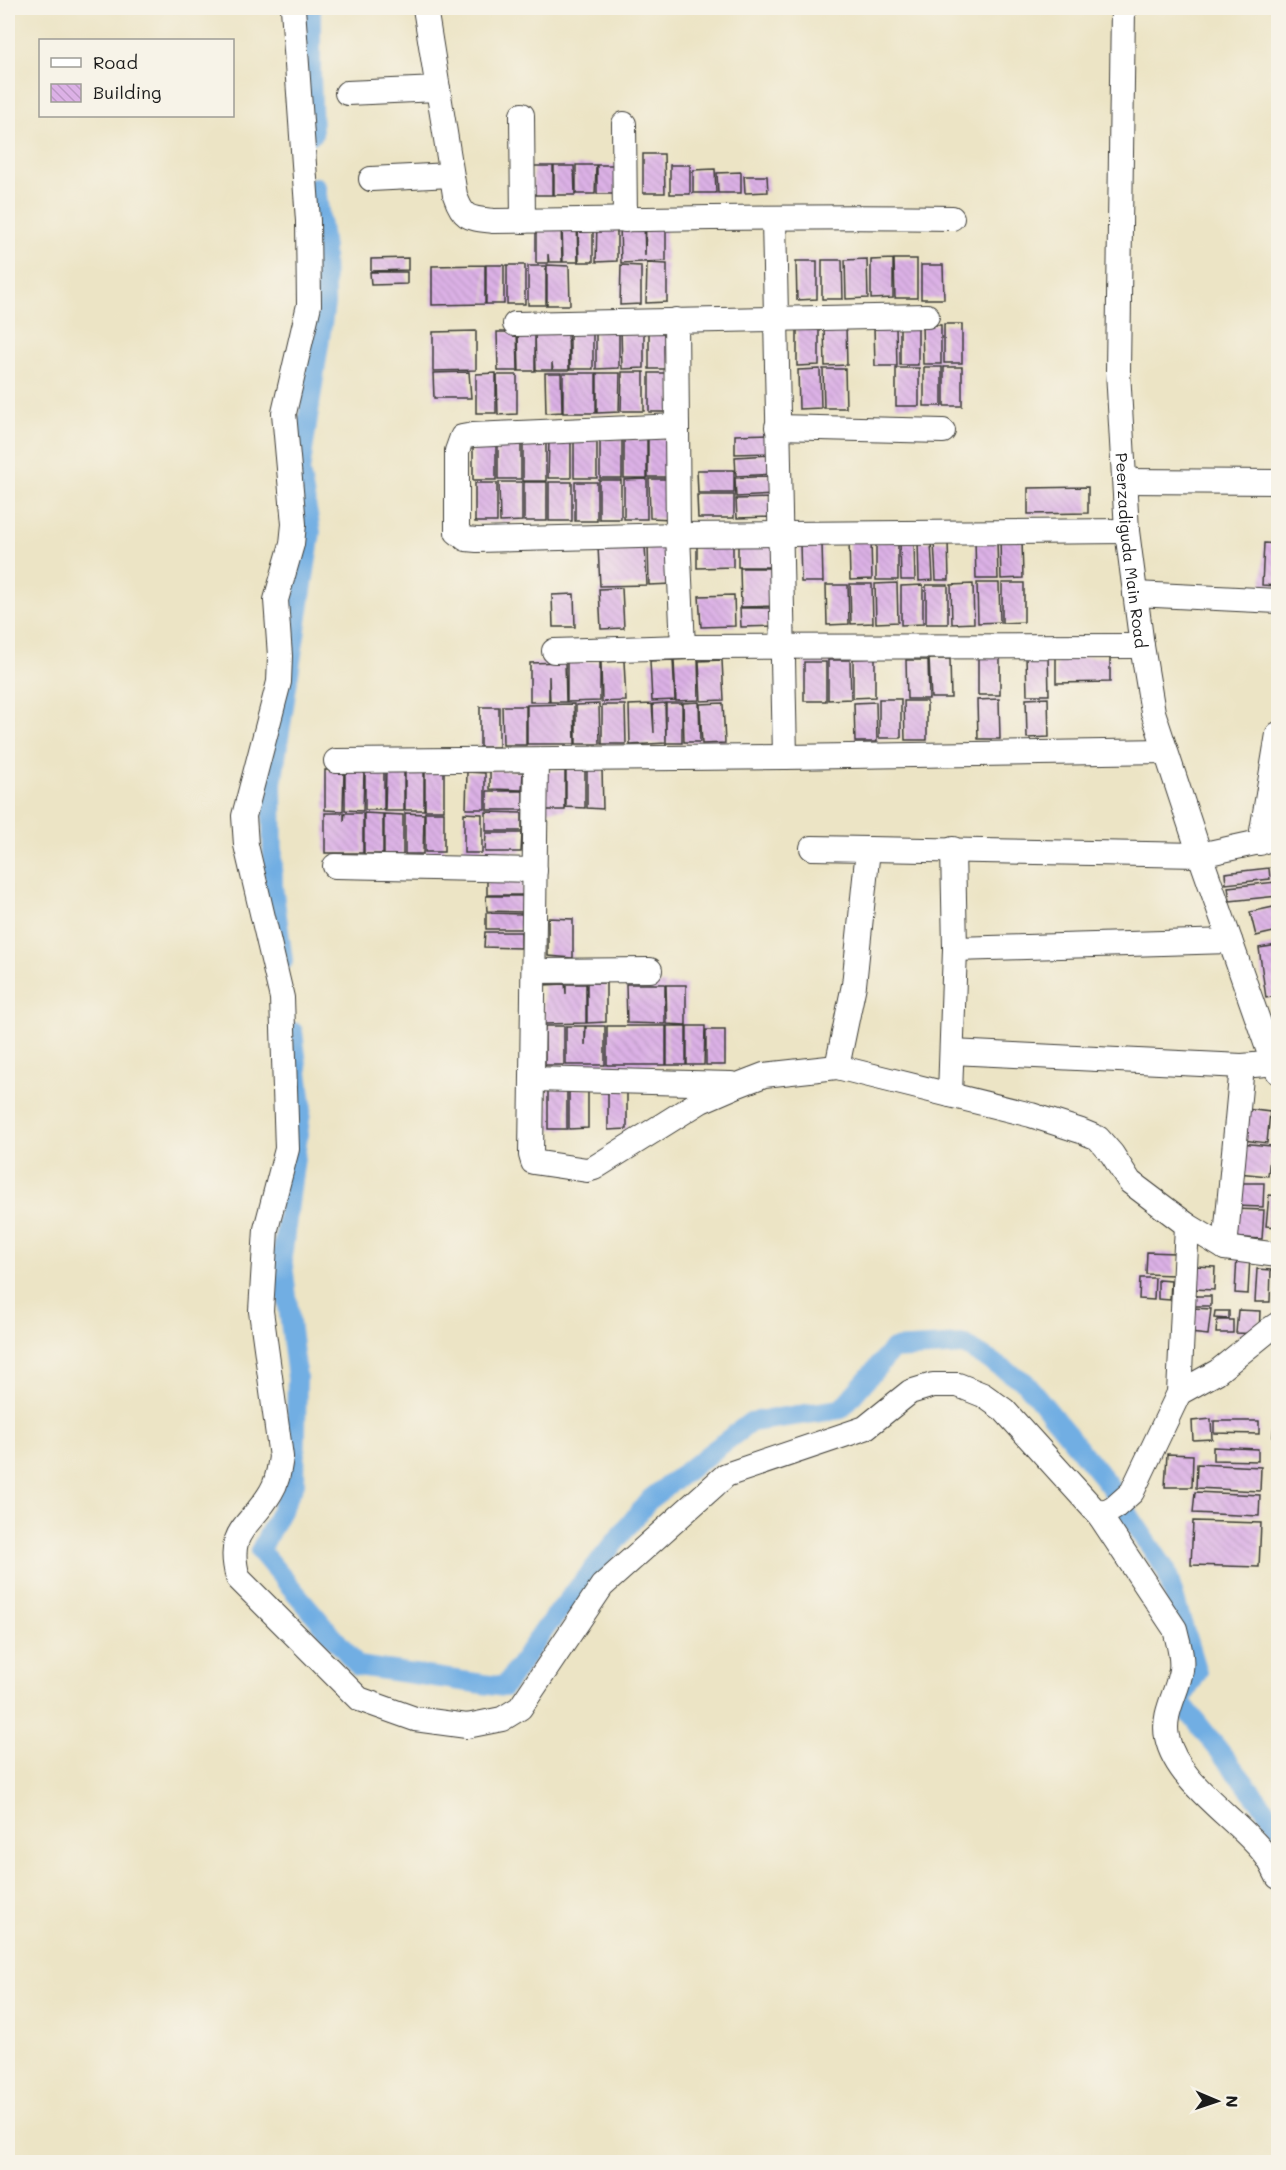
<svg xmlns="http://www.w3.org/2000/svg" width="1286" height="2170" font-family="Mali,sans-serif">
	<defs>
		<pattern id="building-back-hatch" width="6" height="6" patternUnits="userSpaceOnUse" patternTransform="scale(1.5)"><rect width="6" height="6" fill="#dcb1e6"/><path d="M-1 5l2 2M0 0l6 6M5-1l2 2" fill="none" stroke="#bc98c5"/></pattern>
	</defs>
	<rect width="100%" height="100%" fill="#f7f3e8"/>
	<filter id="ink" filterUnits="userSpaceOnUse"><feTurbulence type="fractalNoise" baseFrequency=".0167" numOctaves="2"/><feDisplacementMap in="SourceGraphic" scale="12" xChannelSelector="R" yChannelSelector="G"/><feConvolveMatrix kernelMatrix="1 2 1 2 8 2 1 2 1" color-interpolation-filters="sRGB"/></filter>
	<filter id="wash" filterUnits="userSpaceOnUse"><feTurbulence type="fractalNoise" baseFrequency=".008" numOctaves="4" result="noise"/><feDisplacementMap in="SourceGraphic" scale="24" xChannelSelector="R" yChannelSelector="G"/><feGaussianBlur stdDeviation="1.35" result="paint"/><feColorMatrix in="noise" values="0 0 0 0 0 0 0 0 0 0 0 0 0 0 0 0 0 1.4 0 .05"/><feComposite in="paint" operator="in"/></filter>
	<g filter="url(#wash)">
		<rect width="100%" height="100%" fill="#ece4c5"/>
		<g fill="none" stroke-linecap="round" stroke-linejoin="round">
			<path stroke="#71aee3" stroke-width="20" d="M 311,8 L 311,76 L 313,134
				M 283,961 L 273,886 L 272,783 L 311,532 L 300,471 L 325,304 L 324,249 L 316,187
				M 293,1032 L 302,1104 L 282,1257 L 297,1378 L 295,1483 L 260,1551 L 358,1666 L 504,1687 L 547,1626 L 650,1499 L 751,1422 L 841,1409 L 893,1349 L 964,1345 L 1025,1382 L 1108,1484 L 1166,1570 L 1197,1673 L 1180,1701 L 1278,1825"/>
		</g>
		<g id="blocks">
			<path fill="url(#building-back-hatch)" d="M 643,154 L 664,154 L 665,193 L 643,193 Z
				M 576,165 L 596,165 L 595,194 L 576,194 Z
				M 597,165 L 617,165 L 617,194 L 597,194 Z
				M 670,165 L 690,165 L 690,194 L 670,194 Z
				M 533,166 L 553,166 L 553,195 L 533,195 Z
				M 554,166 L 574,166 L 575,195 L 554,195 Z
				M 715,169 L 716,193 L 693,193 L 693,170 Z
				M 741,172 L 741,193 L 718,193 L 717,173 Z
				M 744,176 L 767,176 L 768,192 L 745,193 Z
				M 561,223 L 562,262 L 549,262 L 548,254 L 548,263 L 536,263 L 536,224 Z
				M 562,223 L 577,223 L 578,262 L 563,262 Z
				M 578,223 L 593,223 L 593,262 L 579,262 Z
				M 597,223 L 617,223 L 617,261 L 596,262 Z
				M 644,223 L 645,256 L 646,223 L 666,223 L 666,261 L 621,263 L 620,224 Z
				M 408,258 L 408,270 L 371,271 L 371,259 Z
				M 867,259 L 868,298 L 846,299 L 845,260 Z
				M 893,259 L 893,298 L 871,299 L 871,260 Z
				M 894,259 L 917,259 L 917,298 L 895,298 Z
				M 822,260 L 842,260 L 843,299 L 822,299 Z
				M 796,261 L 817,261 L 817,299 L 797,300 Z
				M 647,263 L 667,264 L 667,302 L 646,303 Z
				M 485,265 L 485,304 L 432,305 L 432,266 Z
				M 486,265 L 504,265 L 504,304 L 486,304 Z
				M 507,265 L 525,265 L 525,304 L 507,304 Z
				M 547,265 L 569,266 L 570,305 L 547,305 Z
				M 621,265 L 641,266 L 641,304 L 620,305 Z
				M 921,265 L 943,265 L 944,299 L 921,299 Z
				M 528,266 L 546,266 L 546,305 L 528,305 Z
				M 370,272 L 407,272 L 407,284 L 371,285 Z
				M 944,324 L 962,324 L 962,363 L 944,363 Z
				M 918,325 L 918,365 L 900,365 L 900,326 Z
				M 922,325 L 941,325 L 941,364 L 923,364 Z
				M 819,326 L 819,365 L 797,366 L 797,327 Z
				M 846,326 L 847,365 L 825,366 L 824,327 Z
				M 874,327 L 896,327 L 897,366 L 875,366 Z
				M 570,329 L 593,330 L 593,369 L 570,369 Z
				M 596,329 L 619,329 L 619,368 L 596,369 Z
				M 621,329 L 644,329 L 644,368 L 622,369 Z
				M 568,330 L 569,370 L 553,370 L 552,363 L 552,370 L 536,370 L 535,331 Z
				M 649,330 L 671,330 L 671,369 L 649,369 Z
				M 476,331 L 476,370 L 433,371 L 433,332 Z
				M 518,331 L 535,331 L 535,371 L 519,371 Z
				M 497,332 L 517,332 L 518,371 L 498,371 Z
				M 924,367 L 942,367 L 942,406 L 924,406 Z
				M 944,367 L 962,367 L 962,406 L 944,406 Z
				M 896,368 L 919,368 L 919,406 L 896,406 Z
				M 820,369 L 821,408 L 799,409 L 798,370 Z
				M 823,369 L 845,369 L 846,408 L 824,408 Z
				M 469,372 L 471,398 L 434,398 L 433,373 Z
				M 622,372 L 644,372 L 644,411 L 621,411 Z
				M 496,373 L 496,413 L 476,413 L 476,374 Z
				M 545,373 L 561,373 L 562,412 L 546,413 Z
				M 563,373 L 596,373 L 596,413 L 563,413 Z
				M 597,373 L 620,373 L 619,412 L 597,413 Z
				M 649,373 L 672,373 L 672,412 L 649,412 Z
				M 497,375 L 517,375 L 517,414 L 498,415 Z
				M 772,434 L 773,453 L 735,454 L 735,435 Z
				M 648,438 L 671,438 L 671,477 L 648,477 Z
				M 521,439 L 521,479 L 498,479 L 498,440 Z
				M 549,439 L 571,439 L 571,478 L 548,478 Z
				M 574,439 L 597,439 L 597,478 L 574,478 Z
				M 600,439 L 622,439 L 622,478 L 600,478 Z
				M 624,439 L 647,439 L 647,478 L 624,478 Z
				M 473,441 L 496,441 L 496,480 L 473,480 Z
				M 523,441 L 546,441 L 546,481 L 523,481 Z
				M 773,455 L 774,474 L 736,476 L 735,457 Z
				M 697,470 L 734,470 L 734,493 L 698,493 Z
				M 773,476 L 774,495 L 736,497 L 735,478 Z
				M 647,479 L 647,519 L 624,519 L 624,480 Z
				M 649,479 L 672,479 L 672,519 L 650,518 Z
				M 599,480 L 621,480 L 621,519 L 599,519 Z
				M 499,482 L 522,482 L 522,521 L 500,522 Z
				M 524,482 L 547,482 L 547,521 L 524,521 Z
				M 549,482 L 572,482 L 572,521 L 549,521 Z
				M 575,482 L 597,482 L 597,521 L 575,521 Z
				M 475,483 L 497,483 L 497,522 L 475,522 Z
				M 1088,487 L 1088,513 L 1028,514 L 1028,488 Z
				M 697,495 L 734,495 L 734,518 L 698,518 Z
				M 774,498 L 775,517 L 737,518 L 736,499 Z
				M 1022,539 L 1023,578 L 1001,579 L 1000,540 Z
				M 849,540 L 871,540 L 872,579 L 850,580 Z
				M 975,540 L 997,540 L 998,579 L 976,579 Z
				M 876,541 L 898,541 L 898,580 L 876,580 Z
				M 914,541 L 915,580 L 901,580 L 900,542 Z
				M 934,541 L 948,541 L 949,580 L 936,580 Z
				M 918,542 L 931,542 L 933,580 L 919,581 Z
				M 774,543 L 775,567 L 738,567 L 738,544 Z
				M 800,543 L 822,543 L 823,582 L 801,582 Z
				M 1264,543 L 1278,544 L 1278,586 L 1262,585 Z
				M 671,544 L 673,584 L 649,585 L 648,545 Z
				M 697,544 L 733,544 L 733,567 L 697,568 Z
				M 645,545 L 647,585 L 600,586 L 598,546 Z
				M 740,568 L 776,568 L 777,606 L 741,607 Z
				M 897,583 L 898,622 L 876,623 L 875,584 Z
				M 977,583 L 999,583 L 1000,622 L 978,623 Z
				M 1002,583 L 1024,583 L 1024,622 L 1002,623 Z
				M 850,584 L 872,584 L 873,623 L 851,624 Z
				M 973,584 L 974,623 L 952,624 L 951,585 Z
				M 826,585 L 848,585 L 849,624 L 827,625 Z
				M 923,585 L 923,624 L 901,625 L 901,586 Z
				M 926,585 L 948,585 L 948,624 L 926,624 Z
				M 622,588 L 624,628 L 601,629 L 599,589 Z
				M 574,594 L 575,627 L 553,627 L 552,595 Z
				M 734,595 L 735,626 L 701,627 L 699,596 Z
				M 740,608 L 776,608 L 777,626 L 741,627 Z
				M 1048,655 L 1049,695 L 1027,695 L 1026,656 Z
				M 978,656 L 1000,656 L 1000,695 L 978,695 Z
				M 1110,657 L 1110,682 L 1056,683 L 1056,658 Z
				M 875,658 L 875,697 L 853,698 L 853,659 Z
				M 698,659 L 699,700 L 676,701 L 674,660 Z
				M 929,659 L 950,659 L 951,698 L 931,698 Z
				M 673,660 L 675,700 L 652,701 L 650,661 Z
				M 722,660 L 724,700 L 701,701 L 699,661 Z
				M 828,660 L 850,660 L 851,699 L 828,700 Z
				M 906,660 L 928,660 L 929,699 L 907,699 Z
				M 624,661 L 626,701 L 602,702 L 601,662 Z
				M 565,662 L 566,702 L 550,702 L 549,676 L 549,702 L 530,702 L 530,663 Z
				M 567,662 L 600,662 L 600,701 L 567,702 Z
				M 804,662 L 826,662 L 826,701 L 804,701 Z
				M 1048,698 L 1049,737 L 1027,738 L 1026,699 Z
				M 879,699 L 901,699 L 901,738 L 879,738 Z
				M 999,699 L 1000,739 L 978,739 L 977,700 Z
				M 904,701 L 927,701 L 927,740 L 905,740 Z
				M 699,702 L 700,742 L 684,742 L 683,703 Z
				M 876,702 L 877,742 L 855,742 L 854,703 Z
				M 665,703 L 666,743 L 630,745 L 629,705 L 652,704 L 654,733 L 653,704 Z
				M 666,703 L 682,703 L 682,743 L 666,743 Z
				M 723,703 L 725,743 L 702,744 L 700,704 Z
				M 574,704 L 575,744 L 527,744 L 527,705 Z
				M 599,704 L 600,744 L 576,744 L 576,705 Z
				M 602,705 L 625,705 L 626,744 L 602,744 Z
				M 502,706 L 526,706 L 526,745 L 503,745 Z
				M 480,707 L 499,707 L 499,747 L 480,747 Z
				M 365,769 L 384,770 L 384,810 L 365,810 Z
				M 566,769 L 585,769 L 585,808 L 566,807 Z
				M 587,769 L 602,769 L 603,809 L 587,808 Z
				M 325,770 L 344,770 L 343,811 L 325,810 Z
				M 345,770 L 364,770 L 363,811 L 345,810 Z
				M 405,770 L 424,770 L 424,810 L 405,810 Z
				M 425,770 L 444,770 L 444,810 L 425,810 Z
				M 490,770 L 523,772 L 522,790 L 490,789 Z
				M 386,771 L 404,771 L 404,811 L 385,811 Z
				M 546,771 L 565,771 L 565,810 L 546,810 Z
				M 467,772 L 485,773 L 485,809 L 466,809 Z
				M 487,791 L 523,791 L 523,810 L 487,810 Z
				M 425,812 L 444,812 L 444,852 L 425,852 Z
				M 486,812 L 522,813 L 522,831 L 486,831 Z
				M 325,813 L 344,813 L 344,821 L 345,813 L 363,813 L 363,853 L 325,853 Z
				M 364,813 L 383,814 L 383,854 L 364,854 Z
				M 405,813 L 424,814 L 423,854 L 405,854 Z
				M 464,813 L 482,814 L 482,853 L 464,853 Z
				M 384,814 L 403,815 L 403,855 L 384,855 Z
				M 486,833 L 522,833 L 521,852 L 485,852 Z
				M 1269,868 L 1270,879 L 1226,884 L 1225,873 Z
				M 487,879 L 523,879 L 523,895 L 487,895 Z
				M 1276,882 L 1278,896 L 1230,901 L 1228,887 Z
				M 486,896 L 523,896 L 523,912 L 487,911 Z
				M 1278,906 L 1278,931 L 1256,936 L 1250,912 Z
				M 486,913 L 523,914 L 522,929 L 486,929 Z
				M 548,918 L 573,919 L 573,958 L 548,956 Z
				M 485,932 L 521,932 L 521,948 L 484,947 Z
				M 1278,945 L 1278,996 L 1266,998 L 1259,948 Z
				M 587,983 L 606,983 L 606,1022 L 587,1023 Z
				M 565,984 L 566,994 L 566,984 L 586,984 L 586,1023 L 544,1024 L 543,985 Z
				M 626,984 L 665,984 L 665,1024 L 627,1023 Z
				M 666,985 L 686,985 L 686,1025 L 667,1024 Z
				M 545,1026 L 564,1026 L 564,1065 L 545,1065 Z
				M 566,1026 L 585,1026 L 585,1046 L 586,1026 L 605,1026 L 605,1065 L 566,1065 Z
				M 607,1026 L 666,1026 L 666,1065 L 607,1065 Z
				M 667,1026 L 686,1026 L 686,1065 L 667,1065 Z
				M 687,1026 L 705,1026 L 704,1065 L 687,1065 Z
				M 706,1030 L 725,1030 L 725,1065 L 706,1065 Z
				M 548,1089 L 567,1089 L 567,1129 L 548,1129 Z
				M 569,1089 L 588,1089 L 588,1128 L 569,1129 Z
				M 608,1090 L 627,1090 L 627,1129 L 608,1130 Z
				M 1246,1109 L 1270,1112 L 1267,1143 L 1243,1140 Z
				M 1241,1143 L 1271,1146 L 1268,1176 L 1238,1173 Z
				M 1237,1183 L 1264,1183 L 1263,1207 L 1236,1206 Z
				M 1269,1195 L 1278,1196 L 1278,1227 L 1266,1226 Z
				M 1233,1209 L 1264,1210 L 1262,1239 L 1231,1237 Z
				M 1147,1252 L 1175,1253 L 1174,1275 L 1146,1274 Z
				M 1237,1256 L 1250,1256 L 1248,1294 L 1235,1293 Z
				M 1195,1266 L 1215,1267 L 1214,1290 L 1194,1289 Z
				M 1257,1269 L 1271,1270 L 1270,1302 L 1255,1302 Z
				M 1140,1278 L 1155,1278 L 1154,1300 L 1139,1299 Z
				M 1158,1280 L 1171,1281 L 1170,1300 L 1158,1299 Z
				M 1192,1296 L 1211,1296 L 1211,1306 L 1192,1306 Z
				M 1192,1308 L 1211,1309 L 1208,1335 L 1190,1333 Z
				M 1238,1310 L 1260,1311 L 1259,1334 L 1236,1333 Z
				M 1215,1311 L 1229,1311 L 1229,1319 L 1214,1318 Z
				M 1217,1320 L 1233,1320 L 1233,1333 L 1216,1333 Z
				M 1277,1383 L 1278,1383 L 1278,1437 L 1273,1437 Z
				M 1211,1419 L 1212,1439 L 1193,1440 L 1192,1421 Z
				M 1214,1421 L 1259,1421 L 1259,1434 L 1214,1433 Z
				M 1213,1447 L 1258,1449 L 1258,1461 L 1213,1460 Z
				M 1167,1454 L 1193,1455 L 1192,1487 L 1165,1487 Z
				M 1197,1464 L 1261,1467 L 1260,1491 L 1196,1488 Z
				M 1195,1492 L 1260,1495 L 1259,1516 L 1193,1513 Z
				M 1193,1521 L 1261,1523 L 1259,1567 L 1191,1565 Z"/>
		</g>
	</g>
	<g filter="url(#ink)">
		<use href="#blocks" fill-opacity="0" stroke="#3b3a35" stroke-width="1.5"/>
		<g fill="none" stroke-linecap="round" stroke-linejoin="round">
			<g stroke="#3b3a35" stroke-width="26">
				<g id="minor">
					<path d="M 293,8 L 308,221 L 309,305 L 284,413 L 294,524 L 292,544 L 276,600 L 280,656 L 279,682 L 244,816 L 246,845 L 282,998 L 287,1149 L 266,1229 L 261,1311 L 281,1457 C 279,1469 278,1481 271,1492 C 250,1528 225,1529 238,1578 L 359,1699 L 415,1719 L 467,1726 L 502,1719 L 520,1708 L 602,1586 L 726,1475 L 865,1428 L 910,1392 L 933,1385 L 958,1385 L 983,1395 L 1004,1410 L 1100,1516 L 1175,1629 C 1178,1642 1183,1656 1181,1670 C 1178,1692 1162,1713 1167,1737 C 1176,1782 1236,1818 1264,1853 C 1270,1860 1274,1869 1278,1877"/>
					<path d="M 425,8 L 455,195 C 463,219 469,218 493,221 C 646,220 799,215 952,218"/>
					<path id="s1" d="M 1123,8 L 1118,371 L 1127,531 L 1142,646 L 1153,712 L 1200,855 L 1273,1063 L 1278,1072"/>
					<path d="M 347,93 L 438,89"/>
					<path d="M 522,115 L 523,221"/>
					<path d="M 624,124 L 625,220"/>
					<path d="M 371,179 L 451,175"/>
					<path d="M 774,219 L 785,757"/>
					<path d="M 676,320 L 678,535 L 683,647"/>
					<path d="M 515,324 L 927,316"/>
					<path d="M 677,426 L 473,435 L 462,437 L 457,451 L 457,532 L 466,539 L 477,540 L 678,535 L 1127,531"/>
					<path d="M 777,427 L 943,431"/>
					<path d="M 1125,481 L 1278,482"/>
					<path d="M 1135,594 L 1278,601"/>
					<path d="M 554,651 L 683,647 L 1142,646"/>
					<path d="M 536,760 L 531,1155 L 533,1162 L 587,1170 L 594,1168 L 701,1101 L 738,1085 L 764,1075 L 837,1067 L 1031,1115 L 1081,1131 L 1098,1138 L 1112,1154 L 1130,1182 L 1187,1225 L 1225,1248 L 1278,1255"/>
					<path d="M 336,761 L 785,757 L 1166,751"/>
					<path d="M 1260,843 L 1278,734"/>
					<path d="M 812,848 L 1200,855 L 1278,838"/>
					<path d="M 335,866 L 535,870"/>
					<path d="M 955,949 L 1230,941"/>
					<path d="M 534,971 L 650,970"/>
					<path d="M 952,1052 L 1242,1066 L 1278,1063"/>
					<path d="M 837,1067 L 854,985 L 868,849"/>
					<path d="M 532,1079 L 731,1084"/>
					<path d="M 950,1095 L 955,949 L 953,849"/>
					<path d="M 1225,1248 L 1242,1066"/>
					<path d="M 1179,1393 L 1217,1372 L 1269,1330 L 1278,1324"/>
					<path d="M 1100,1516 L 1114,1508 L 1132,1492 L 1179,1393 L 1187,1225"/>
				</g>
			</g>
			<use href="#minor" stroke="#fff" stroke-width="24"/>
		</g>
	</g>
	<g text-anchor="middle" dominant-baseline="central" stroke-width="4.5" stroke-linejoin="round" paint-order="stroke">
		<g font-size="16" fill="#1c1c1c" stroke="#f7f3e8">
			<text stroke="none"><textPath href="#s1" startOffset="543">Peerzadiguda Main Road</textPath></text>
		</g>
	</g>
	<rect width="1286" height="2170" fill="none" stroke="#f7f3e8" stroke-width="30"/>
	<rect x="39" y="39" width="195" height="78" fill="#f7f3e8" stroke="#9f9d96" stroke-width="1.5"/>
	<rect x="51" y="58" width="30" height="9" fill="#ffffff" stroke="#9f9d96" stroke-width="1.5"/>
	<text x="93" y="69" font-size="18" fill="#1c1c1c">Road</text>
	<rect x="51" y="84" width="30" height="18" fill="url(#building-back-hatch)" stroke="#9f9d96" stroke-width="1.5"/>
	<text x="93" y="99" font-size="18" fill="#1c1c1c">Building</text>
	<g transform="translate(1217 2101) rotate(92)" stroke="#f7f3e8" stroke-width="4.5" paint-order="stroke">
	<path d="M0-4.5L10 22L0 15L-10 22Z" fill="#1c1c1c"/>
	<text y="-9" font-size="16" font-weight="bold" text-anchor="middle" fill="#1c1c1c">N</text>
	</g>
</svg>
